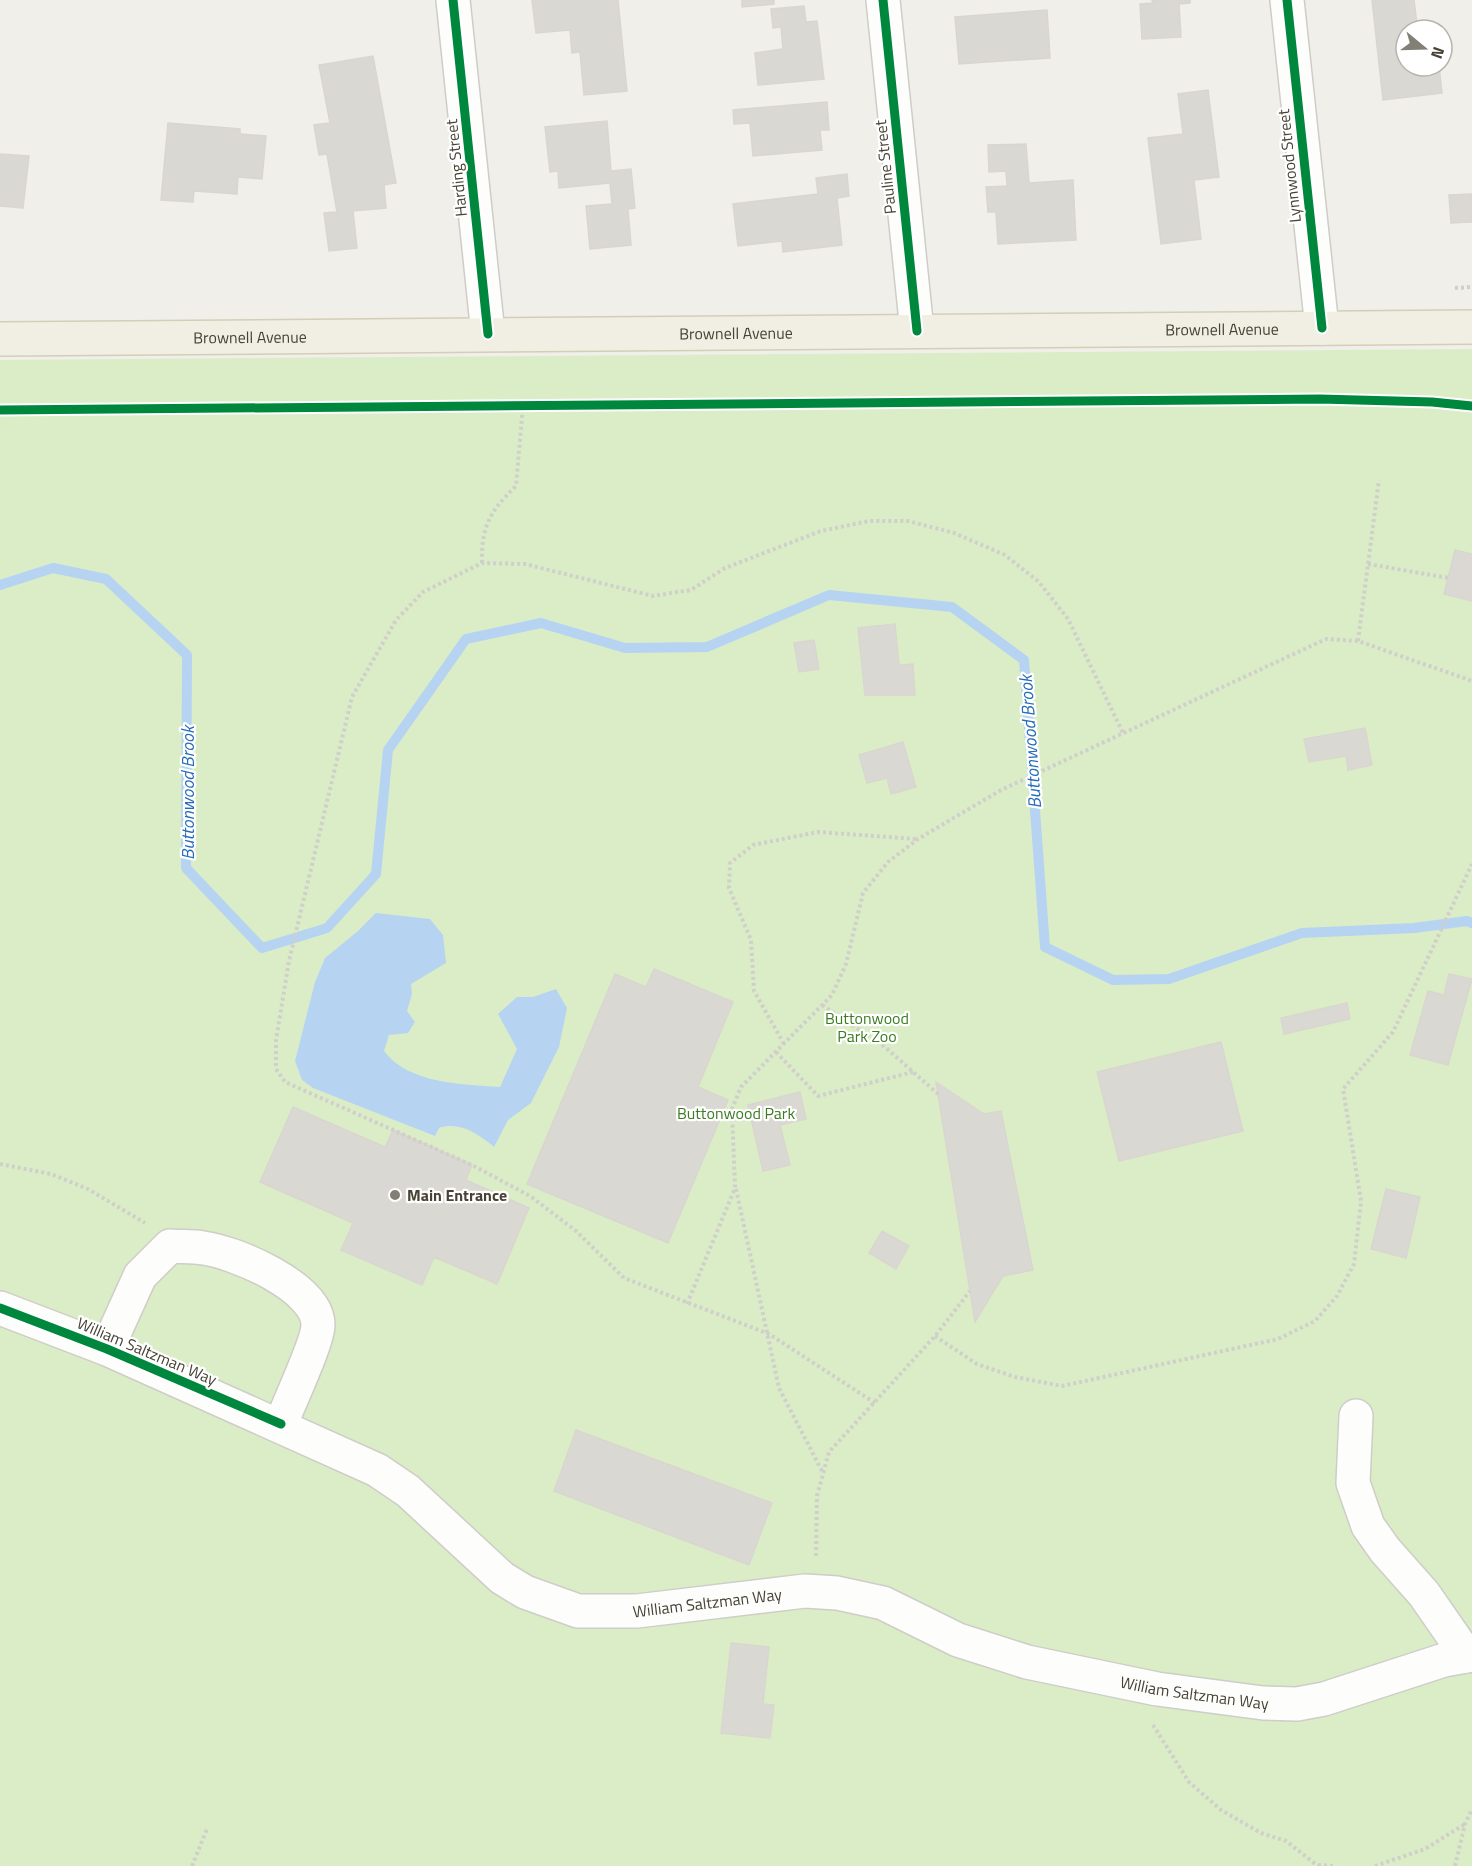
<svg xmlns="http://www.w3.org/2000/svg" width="1472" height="1866" font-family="'Titillium Web',sans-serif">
	<rect width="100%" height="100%" fill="#f0efea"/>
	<path fill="#daedc7" d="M 1472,349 L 1472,1866 L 0,1866 L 0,360 Z"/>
	<path fill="#b6d4f2" d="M 376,913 L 430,919 L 443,935 L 446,963 L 411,984 L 412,994 L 407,1011 L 415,1022 L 408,1033 L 389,1035 L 384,1051 C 409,1084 461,1084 500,1087 L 517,1049 L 498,1014 L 517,997 L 533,997 L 556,989 L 567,1008 L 559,1047 L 531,1103 L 508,1120 L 494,1147 C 478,1134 460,1121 439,1128 L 435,1136 L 313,1088 L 302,1080 L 295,1061 L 315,982 L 325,958 L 358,931 Z"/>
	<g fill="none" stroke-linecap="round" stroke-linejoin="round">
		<path stroke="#b6d4f2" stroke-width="10" d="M 0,585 L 53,568 L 106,579 L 187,655 L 186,868 L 262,948 L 327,928 L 376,874 L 388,750 L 466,639 L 541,623 L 625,648 L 707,647 L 829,595 L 952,607 L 1024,660 L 1045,947 L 1113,980 L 1169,979 L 1302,933 L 1414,928 L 1467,921 L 1472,923"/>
	</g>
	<path fill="#dad8d2" stroke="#d9d6cf" stroke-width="1.5" d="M 532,0 L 618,0 L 627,91 L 584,95 L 580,52 L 572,53 L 570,30 L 536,33 Z
		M 742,0 L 774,0 L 774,4 L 742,7 Z
		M 1152,0 L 1190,0 L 1190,3 L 1179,4 L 1181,37 L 1142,39 L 1140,4 L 1153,3 Z
		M 1372,0 L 1414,0 L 1417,24 L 1428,22 L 1429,30 L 1406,30 L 1406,66 L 1439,66 L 1442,93 L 1383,100 Z
		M 804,6 L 806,22 L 817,21 L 824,79 L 758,85 L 755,53 L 783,49 L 781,27 L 773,28 L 771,9 Z
		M 1047,10 L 1050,58 L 959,64 L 955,17 Z
		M 373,56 L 396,183 L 384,185 L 386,208 L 353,211 L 357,248 L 329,251 L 324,213 L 337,212 L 327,154 L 319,155 L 314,125 L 330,123 L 319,65 Z
		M 1208,90 L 1219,177 L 1194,180 L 1201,239 L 1161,244 L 1148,138 L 1183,134 L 1178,94 Z
		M 827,102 L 829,130 L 820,130 L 822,150 L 753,156 L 750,123 L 734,124 L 733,110 Z
		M 607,121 L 611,171 L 631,169 L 635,208 L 628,209 L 631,245 L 590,249 L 586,206 L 612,204 L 610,183 L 559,188 L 558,171 L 550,172 L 545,127 Z
		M 168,123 L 240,129 L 240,134 L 266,136 L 262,179 L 238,177 L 237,194 L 194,191 L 193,202 L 161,200 Z
		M 1026,144 L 1029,183 L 1073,180 L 1076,240 L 998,244 L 996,212 L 988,212 L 986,187 L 1007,186 L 1006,171 L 989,172 L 988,145 Z
		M 0,154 L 29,156 L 23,208 L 0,206 Z
		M 847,174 L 849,196 L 837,198 L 842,245 L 783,252 L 782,241 L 738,246 L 733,204 L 818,194 L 816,178 Z
		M 1472,194 L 1472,222 L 1451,223 L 1449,195 Z
		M 1455,550 L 1472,554 L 1472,601 L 1444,594 Z
		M 895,624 L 899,665 L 913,664 L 915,695 L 865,695 L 858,628 Z
		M 814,640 L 819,669 L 799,672 L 794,643 Z
		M 1365,728 L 1372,765 L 1348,770 L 1346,756 L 1309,762 L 1304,739 Z
		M 903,742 L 916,787 L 891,794 L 887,778 L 867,783 L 859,755 Z
		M 654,969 L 733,1002 L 698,1087 L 728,1100 L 668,1243 L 527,1184 L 615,974 L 646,987 Z
		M 1449,974 L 1472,979 L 1448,1065 L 1410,1055 L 1428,991 L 1444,995 Z
		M 1347,1003 L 1350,1019 L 1284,1034 L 1281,1018 Z
		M 1221,1042 L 1243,1131 L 1119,1161 L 1097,1072 Z
		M 936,1082 L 984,1114 L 1001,1111 L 1033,1270 L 1003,1276 L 975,1322 Z
		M 800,1092 L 806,1119 L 780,1125 L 790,1165 L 763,1171 L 748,1105 Z
		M 293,1107 L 385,1147 L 393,1130 L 472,1165 L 466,1180 L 529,1208 L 497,1284 L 434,1257 L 422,1285 L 341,1250 L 353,1223 L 260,1182 Z
		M 1386,1189 L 1420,1197 L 1406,1258 L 1371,1249 Z
		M 882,1231 L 909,1246 L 896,1269 L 869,1253 Z
		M 576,1430 L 772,1503 L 749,1565 L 554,1491 Z
		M 731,1643 L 769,1647 L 763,1704 L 774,1705 L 770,1738 L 721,1733 Z"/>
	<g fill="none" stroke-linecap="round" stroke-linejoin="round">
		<g stroke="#cecdc7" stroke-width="36">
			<g id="minor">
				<path d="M 453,0 L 488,334"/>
				<path d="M 883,0 L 917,331"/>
				<path d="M 1287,0 L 1322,328"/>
				<path id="s1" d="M 0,1308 L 107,1349 L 377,1470 L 408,1491 L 502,1578 L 525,1592 L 578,1611 L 637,1611 L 805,1591 L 837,1593 L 883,1603 L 958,1640 L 1027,1662 L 1157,1689 L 1263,1703 L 1297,1704 L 1324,1699 L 1444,1660 L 1472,1655"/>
				<path d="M 107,1349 L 140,1276 L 170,1246 C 181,1247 192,1246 203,1248 C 235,1252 318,1287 318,1325 C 318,1342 288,1405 281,1424"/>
				<path d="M 1356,1416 L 1353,1483 L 1368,1526 L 1385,1550 L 1424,1594 L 1467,1656"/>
			</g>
		</g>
		<g stroke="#d4ceb6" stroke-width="36">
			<g id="major">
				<path id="s2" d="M 0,339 L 1472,327"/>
			</g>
		</g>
		<path stroke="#d1cfca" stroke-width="4" stroke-dasharray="3 3" stroke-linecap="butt" d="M 1455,288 L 1472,287
			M 482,563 C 481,527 490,511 516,486 L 523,405
			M 1368,564 L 1449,578
			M 1358,641 L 1379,480
			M 822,1005 L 885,1047 L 938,1094
			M 784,1044 L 754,991 L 751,940 L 729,888 L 730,863 L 753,845 L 818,832 L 917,839
			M 776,1052 L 818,1096 L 913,1072
			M 0,1164 L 51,1174 L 88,1189 L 145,1223
			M 736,1189 L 779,1388 L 823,1473
			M 687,1304 L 735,1188 L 732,1109 L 741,1087 L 832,995 L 846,964 L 863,893 L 888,862 L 918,839 L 1001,790 L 1326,639 L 1358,641 L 1472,681
			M 935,1336 L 977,1364 L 1015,1377 L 1062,1386 L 1278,1339 L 1315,1321 L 1337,1296 L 1354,1264 L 1361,1201 L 1343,1089 L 1393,1032 L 1472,864
			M 875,1403 L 769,1334 L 624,1278 L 576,1231 L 530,1196 L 472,1165 L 285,1082 L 276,1069 L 276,1040 L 289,961 L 352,697 L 396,620 L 423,592 L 482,563 L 525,564 L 653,596 L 691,590 L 725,568 L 821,531 L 869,521 L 908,521 L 954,533 L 1005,555 L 1039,582 L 1068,619 L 1123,733
			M 816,1556 L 817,1496 L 829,1452 L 935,1336 L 970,1291
			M 1153,1725 L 1189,1782 L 1221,1810 L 1261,1833 L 1286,1841 L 1318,1866
			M 1318,1865 L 1334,1866
			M 192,1866 L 207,1829
			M 1375,1866 L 1425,1849 L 1465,1824
			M 1455,1866 L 1465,1824 L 1472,1809"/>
		<use href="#minor" stroke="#fdfdfc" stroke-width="33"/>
		<use href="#major" stroke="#f1eee3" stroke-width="33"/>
		<g stroke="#fff" stroke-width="13">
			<path id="cycleway" d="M 453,0 L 488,334
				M 883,0 L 917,331
				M 1287,0 L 1322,328
				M 0,410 L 1320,399 L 1432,402 L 1472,406
				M 0,1308 L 107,1349 L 281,1424"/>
		</g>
		<use href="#cycleway" stroke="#00873e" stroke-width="9"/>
	</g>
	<circle fill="#827f74" stroke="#fff" stroke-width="2" cx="395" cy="1195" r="6"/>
	<g text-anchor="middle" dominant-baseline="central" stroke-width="4.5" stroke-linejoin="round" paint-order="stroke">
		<g font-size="16" fill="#474234" stroke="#fff">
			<text transform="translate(1289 166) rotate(-96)">Lynnwood Street</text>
			<text transform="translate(885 167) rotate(-96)">Pauline Street</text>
			<text transform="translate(456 168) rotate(-96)">Harding Street</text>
			<text stroke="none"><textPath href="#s2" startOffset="1222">Brownell Avenue</textPath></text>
			<text stroke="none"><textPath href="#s2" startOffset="736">Brownell Avenue</textPath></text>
			<text stroke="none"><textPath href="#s2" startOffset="250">Brownell Avenue</textPath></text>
			<text transform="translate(147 1351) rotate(23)">William Saltzman Way</text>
			<text stroke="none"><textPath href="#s1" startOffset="789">William Saltzman Way</textPath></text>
			<text stroke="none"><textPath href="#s1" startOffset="1293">William Saltzman Way</textPath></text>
		</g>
		<g font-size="16" fill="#3c7d23" stroke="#fff">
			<text x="867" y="1018">Buttonwood<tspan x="867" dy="18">Park Zoo</tspan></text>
			<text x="736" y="1113">Buttonwood Park</text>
		</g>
		<g font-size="16" font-weight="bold" fill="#474234" stroke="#fff" text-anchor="start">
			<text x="407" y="1195">Main Entrance</text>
		</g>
		<g font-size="18" font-style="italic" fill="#266cbb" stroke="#fff">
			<text transform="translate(1030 742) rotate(-94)">Buttonwood Brook</text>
			<text transform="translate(187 793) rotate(-90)">Buttonwood Brook</text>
		</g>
	</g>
	<g transform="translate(1424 48) rotate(109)"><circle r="28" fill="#ffffff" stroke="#b5b3ae" stroke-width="1.5"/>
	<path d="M0-4.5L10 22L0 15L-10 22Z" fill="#827f74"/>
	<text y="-9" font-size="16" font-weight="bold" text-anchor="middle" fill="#474234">N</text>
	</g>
</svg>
